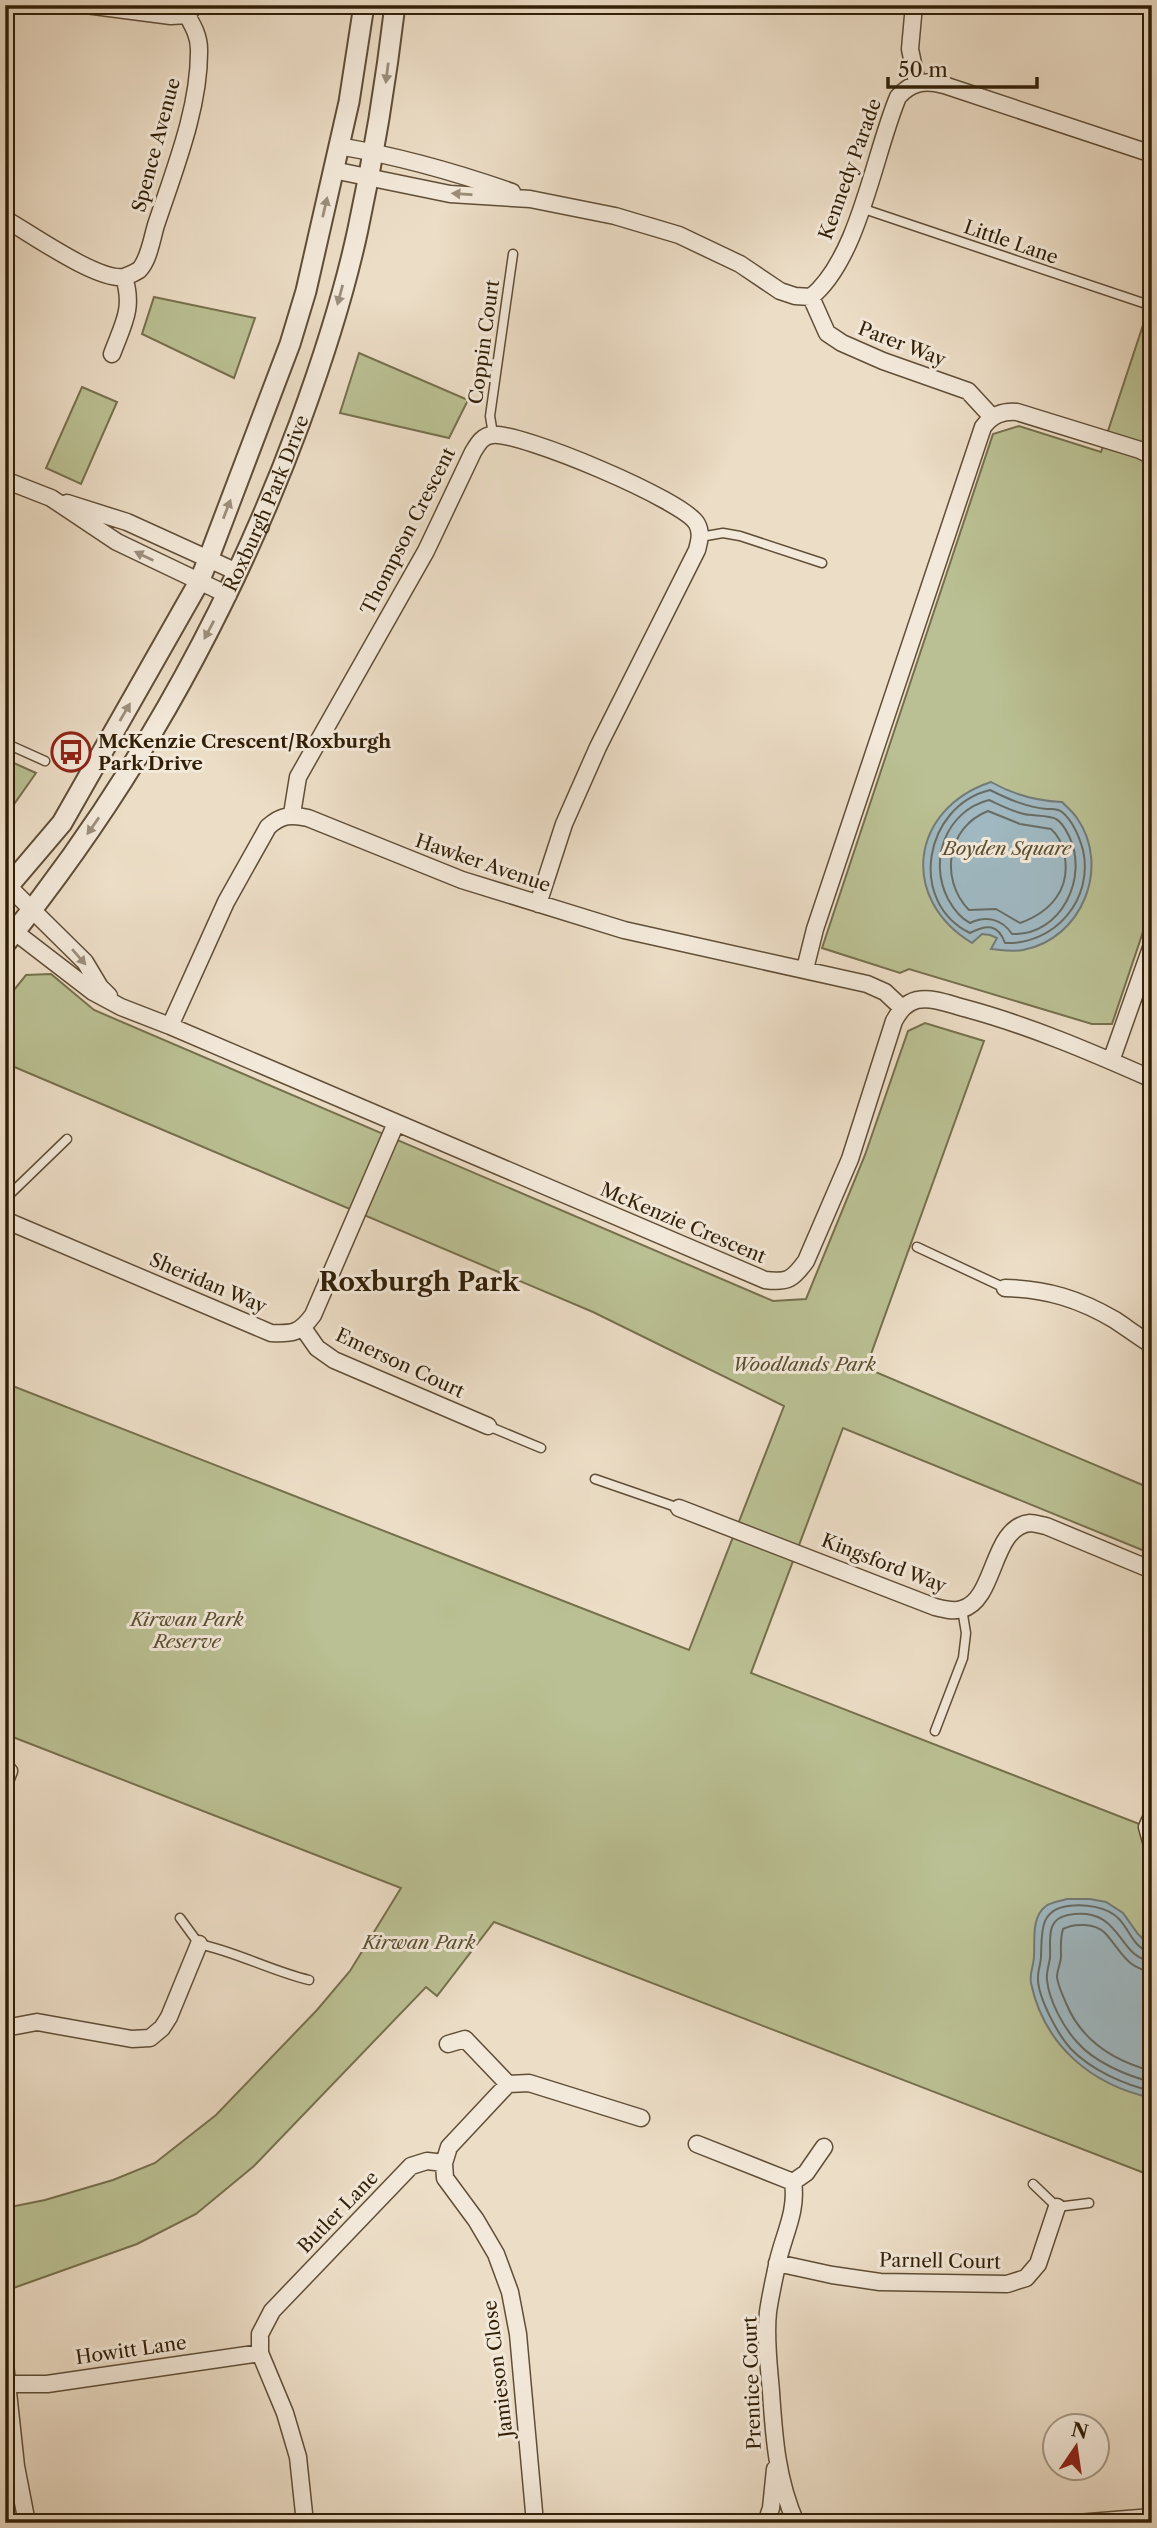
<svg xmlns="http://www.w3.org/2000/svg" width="1157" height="2528" font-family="'Libre Caslon Text',serif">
	<rect width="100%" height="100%" fill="#ecddc6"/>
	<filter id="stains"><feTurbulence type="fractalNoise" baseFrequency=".00286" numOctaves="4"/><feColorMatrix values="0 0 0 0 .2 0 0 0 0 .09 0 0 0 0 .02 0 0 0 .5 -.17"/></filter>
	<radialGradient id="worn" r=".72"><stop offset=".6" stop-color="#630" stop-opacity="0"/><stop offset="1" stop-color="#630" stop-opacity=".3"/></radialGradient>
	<path fill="#bac093" stroke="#76704d" stroke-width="2" d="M 154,297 L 255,318 L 234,378 L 142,334 Z
		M 1146,316 L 1152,318 L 1152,905 L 1112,1024 L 1092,1024 L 909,969 L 900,973 L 822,948 L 993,434 L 1019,426 L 1101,452 Z
		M 359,353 L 468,400 L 449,438 L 340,413 Z
		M 82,387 L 117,402 L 81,484 L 46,468 Z
		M 5,759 L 36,773 L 5,817 Z
		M 51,974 L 94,1010 L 773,1301 L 806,1299 L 865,1155 L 908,1031 L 925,1023 L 984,1041 L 866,1368 L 1152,1489 L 1152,1554 L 843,1428 L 751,1673 L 1147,1827 L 1152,1845 L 1152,2176 L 494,1922 L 437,1996 L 426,1987 L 254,2166 L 196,2214 L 137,2244 L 5,2291 L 5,2208 L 45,2200 L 113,2180 L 155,2163 L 216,2115 L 317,2010 L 350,1971 L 401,1888 L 5,1734 L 5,1383 L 689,1650 L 784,1406 L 593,1312 L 5,1063 L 5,1001 L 26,975 Z"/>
	<path fill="#9fb8c1" stroke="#737b77" stroke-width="2" d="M 991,782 C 1014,795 1036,801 1062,802 C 1067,807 1073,812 1077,818 C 1111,867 1082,939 1023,950 C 1012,952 1002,950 991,949 L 997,938 L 990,935 L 982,934 L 972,943 C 899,899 910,809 991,782 Z
		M 1067,1899 L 1090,1899 L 1106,1902 L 1123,1913 L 1138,1934 L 1152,1947 L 1152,2098 C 1091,2085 1044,2045 1031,1983 C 1029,1974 1034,1965 1034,1956 C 1035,1941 1031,1917 1046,1906 C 1051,1902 1061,1901 1067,1899 Z"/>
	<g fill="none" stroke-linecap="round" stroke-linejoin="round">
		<path stroke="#686c64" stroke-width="2" d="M 990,790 C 1008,799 1026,807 1047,809 C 1053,809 1057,808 1062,812 C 1073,821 1079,836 1083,850 C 1094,899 1055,945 1005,943 C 998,924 987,924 970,933 C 907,902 924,806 990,790 Z
			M 989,800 C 1000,805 1011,811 1024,814 C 1032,816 1050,815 1056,819 C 1062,822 1066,830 1069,836 C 1089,876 1062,936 1012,934 C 1002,919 986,915 970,923 C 960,918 953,908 948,899 C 928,860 946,811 989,800 Z
			M 988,811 L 1020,824 L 1051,829 C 1058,835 1062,844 1064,853 C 1072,888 1051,912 1020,923 L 996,909 L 969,910 C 939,879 947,827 988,811 Z
			M 1152,1952 C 1134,1950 1130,1930 1119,1919 C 1107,1906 1084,1904 1068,1906 C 1039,1910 1042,1933 1041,1956 C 1041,1963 1038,1970 1038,1977 C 1037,1996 1058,2035 1071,2049 C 1091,2070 1125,2085 1152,2091
			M 1152,1961 C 1117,1959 1123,1905 1068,1915 C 1045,1919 1051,1941 1050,1958 C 1049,1965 1046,1973 1047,1980 C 1049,2000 1063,2027 1077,2042 C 1094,2062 1127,2076 1152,2082
			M 1152,1971 C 1127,1970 1120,1949 1105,1933 C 1095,1923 1074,1923 1063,1929 C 1060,1939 1061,1946 1061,1956 C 1061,1963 1057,1970 1057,1977 C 1058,1986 1063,1996 1066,2003 C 1081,2040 1114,2061 1152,2071"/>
		<g stroke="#604e37" stroke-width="11">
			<path id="service" d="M 861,208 L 1152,306
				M 493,434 L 490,416 L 513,254
				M 700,537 L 723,533 L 740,536 L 822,563
				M 5,743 L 45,761
				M 5,1199 L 67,1139
				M 917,1247 L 1005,1288
				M 488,1426 L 541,1448
				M 595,1479 L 679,1508
				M 935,1731 L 963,1658 L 966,1633 L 962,1609
				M 180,1918 L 199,1944 C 237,1952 271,1971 309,1980
				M 1033,2184 L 1057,2207 L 1089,2203"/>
		</g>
		<g stroke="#604e37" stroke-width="19">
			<path id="minor" d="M 86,5 L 171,16 L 187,15 L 195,5
				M 914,5 L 910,49 L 917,83
				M 338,146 C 398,156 455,172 512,192
				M 333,170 L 450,194 L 530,199 L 615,216 L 679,235 L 740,264 L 780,291 L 795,296 L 811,297 C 859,258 874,154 898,97 C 911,82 925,80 944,85 L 1152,154
				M 5,219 C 30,233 97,281 124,277 C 127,276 136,272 139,270 C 149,260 152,238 156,225 C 174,171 200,107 199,49 C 199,36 193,26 187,15
				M 811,297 L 827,333 L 842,343 L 883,361 L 968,391 L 992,417
				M 112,354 C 123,324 134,309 124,277
				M 5,480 L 51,498 L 117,542 L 228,595
				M 67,503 L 127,522 L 237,572
				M 292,814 L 298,777 L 426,551 L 473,452 C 478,444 482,436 492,435 C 519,431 686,501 697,524 C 702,533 699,542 697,550 L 598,747 L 564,824 L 538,904
				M 8,886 L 85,962 L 100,987 L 109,996
				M 5,919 L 15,932 L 93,992 L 121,1007 L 170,1026 L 765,1280 C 788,1283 793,1279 806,1261 L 850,1159 L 894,1021 C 899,1012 905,1003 917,1000 C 933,997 949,1004 964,1008 C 1028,1025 1091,1052 1152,1079
				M 805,969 L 815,929 L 983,427 C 992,415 1002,411 1017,412 L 1140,450 L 1152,456
				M 170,1026 L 226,902 L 268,827 C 281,815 291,814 308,818 L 462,880 L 624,930 L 867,984 L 885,992 L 902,1008
				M 1111,1061 L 1152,945
				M 5,1220 L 271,1333 C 293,1334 300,1333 313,1315 L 396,1123
				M 1005,1288 C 1047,1289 1079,1299 1115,1320 C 1127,1328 1139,1337 1152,1345
				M 303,1328 L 317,1348 L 334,1360 L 488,1426
				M 679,1508 L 935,1607 C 943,1609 954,1612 962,1609 C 996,1600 991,1527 1030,1523 C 1034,1523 1041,1525 1046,1526 L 1152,1570
				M 5,1781 L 9,1771
				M 1152,1816 L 1147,1827 L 1152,1845
				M 5,2028 L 37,2022 L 132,2039 L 150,2038 L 162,2028 L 169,2017 L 199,1944
				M 448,2044 L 465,2039 L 508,2084 L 529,2083 L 641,2118
				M 508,2084 L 449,2147 L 444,2163 L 445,2178 L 476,2220 L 496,2254 L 510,2292 L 518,2334 L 535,2523
				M 697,2144 L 793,2182 L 806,2173 L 824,2147
				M 793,2182 C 798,2214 781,2239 776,2270 C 773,2284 770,2298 768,2312 C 765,2338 769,2366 771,2392 C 774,2437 777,2481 796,2523
				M 777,2263 L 832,2275 L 880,2282 L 1007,2284 L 1026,2278 L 1038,2264 L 1057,2207
				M 5,2364 L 16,2466 L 27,2523
				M 8,2384 L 47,2384 L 260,2353
				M 305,2523 L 298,2457 L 285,2413 L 260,2353 L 260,2334 L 272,2311 L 411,2166 L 427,2161 L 444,2163
				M 766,2523 L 771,2508 L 775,2469
				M 1077,2523 L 1152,2517"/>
		</g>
		<g stroke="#604e37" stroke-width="23">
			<g id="tertiary">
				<path d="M 5,890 L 62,823 L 199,582 L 208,560 L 290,344 L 306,291 L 349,102 L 364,5"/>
				<path id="s1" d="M 5,944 C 132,787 230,611 300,422 C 323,359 344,295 358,229 C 374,155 386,81 395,5"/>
			</g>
		</g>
		<use href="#service" stroke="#f3e9da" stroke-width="8"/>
		<use href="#minor" stroke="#f3e9da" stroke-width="16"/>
		<use href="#tertiary" stroke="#f3e9da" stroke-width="19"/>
	</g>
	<defs><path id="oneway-solid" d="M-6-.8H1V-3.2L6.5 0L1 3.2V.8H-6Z" transform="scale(1.75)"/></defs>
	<g fill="#9c8e7b">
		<use href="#oneway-solid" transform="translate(387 73) rotate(97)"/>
		<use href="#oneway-solid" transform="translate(462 194) rotate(-176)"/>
		<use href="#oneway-solid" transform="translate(325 207) rotate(-77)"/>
		<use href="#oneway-solid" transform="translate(340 295) rotate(105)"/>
		<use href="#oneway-solid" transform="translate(227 509) rotate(-69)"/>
		<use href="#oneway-solid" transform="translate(144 556) rotate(-154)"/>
		<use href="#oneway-solid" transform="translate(209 630) rotate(118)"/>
		<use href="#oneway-solid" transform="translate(125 712) rotate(-60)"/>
		<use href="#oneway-solid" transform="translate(93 826) rotate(125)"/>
		<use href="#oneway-solid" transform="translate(79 957) rotate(49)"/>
	</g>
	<defs>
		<g id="bus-ring" transform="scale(2.0125)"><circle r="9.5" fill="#f3e9da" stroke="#8f2418" stroke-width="1.5"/><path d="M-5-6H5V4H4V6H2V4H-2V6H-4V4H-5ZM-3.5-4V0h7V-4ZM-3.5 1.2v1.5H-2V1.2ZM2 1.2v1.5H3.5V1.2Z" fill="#8f2418"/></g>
	</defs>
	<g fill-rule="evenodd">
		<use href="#bus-ring" x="71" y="752"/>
	</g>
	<g text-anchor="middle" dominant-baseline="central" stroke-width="6" stroke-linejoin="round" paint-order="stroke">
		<g font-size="19" fill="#311f07" stroke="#f3e9da">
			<text transform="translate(156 145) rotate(-75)">Spence Avenue</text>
			<text transform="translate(850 169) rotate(-70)">Kennedy Parade</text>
			<text transform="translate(1011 242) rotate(19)">Little Lane</text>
			<text transform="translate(484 342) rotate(-82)">Coppin Court</text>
			<text transform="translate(902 344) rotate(21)">Parer Way</text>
			<text stroke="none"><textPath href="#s1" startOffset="514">Roxburgh Park Drive</textPath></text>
			<text transform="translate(408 531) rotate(-63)">Thompson Crescent</text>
			<text transform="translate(483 863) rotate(19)">Hawker Avenue</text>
			<text transform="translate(683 1223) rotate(23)">McKenzie Crescent</text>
			<text transform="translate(208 1283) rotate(23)">Sheridan Way</text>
			<text transform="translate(400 1363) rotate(25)">Emerson Court</text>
			<text transform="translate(884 1563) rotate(21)">Kingsford Way</text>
			<text transform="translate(338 2212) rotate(-46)">Butler Lane</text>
			<text transform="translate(940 2261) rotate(1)">Parnell Court</text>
			<text transform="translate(131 2350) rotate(-8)">Howitt Lane</text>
			<text transform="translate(498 2369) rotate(-97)">Jamieson Close</text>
			<text transform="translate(752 2383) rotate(-92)">Prentice Court</text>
		</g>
		<g font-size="19" font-weight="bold" fill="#311f07" stroke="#f3e9da" text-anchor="start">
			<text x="98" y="741">McKenzie Crescent/Roxburgh<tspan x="98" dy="22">Park Drive</tspan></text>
		</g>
		<g font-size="19" font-style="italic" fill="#5a4f31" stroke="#f3e9da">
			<text x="1007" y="848">Boyden Square</text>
			<text x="804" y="1364">Woodlands Park</text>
			<text x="187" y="1619">Kirwan Park<tspan x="187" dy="22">Reserve</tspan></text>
			<text x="419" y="1942">Kirwan Park</text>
		</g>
		<g font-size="26" font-weight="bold" fill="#311f07" stroke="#f3e9da">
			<text x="419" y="1282">Roxburgh Park</text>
		</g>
	</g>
	<rect width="1157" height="2528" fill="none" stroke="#ecddc6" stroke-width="28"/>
	<rect x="7" y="7" width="1143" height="2514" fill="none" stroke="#311f07" stroke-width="3.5"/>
	<rect x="14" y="14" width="1129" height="2500" fill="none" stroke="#311f07" stroke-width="2"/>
	<g transform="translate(1076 2447) rotate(13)"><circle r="33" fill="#f3e9da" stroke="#a59886" stroke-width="2"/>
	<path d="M0-5L12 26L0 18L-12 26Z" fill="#8f2418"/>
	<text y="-10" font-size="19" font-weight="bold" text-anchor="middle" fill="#311f07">N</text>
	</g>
	<path d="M888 77v10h149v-10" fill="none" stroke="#311f07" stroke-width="3.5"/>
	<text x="898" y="77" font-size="21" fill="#311f07" stroke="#f3e9da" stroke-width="5" paint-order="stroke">50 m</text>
	<rect width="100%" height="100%" filter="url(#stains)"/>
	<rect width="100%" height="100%" fill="url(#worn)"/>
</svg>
